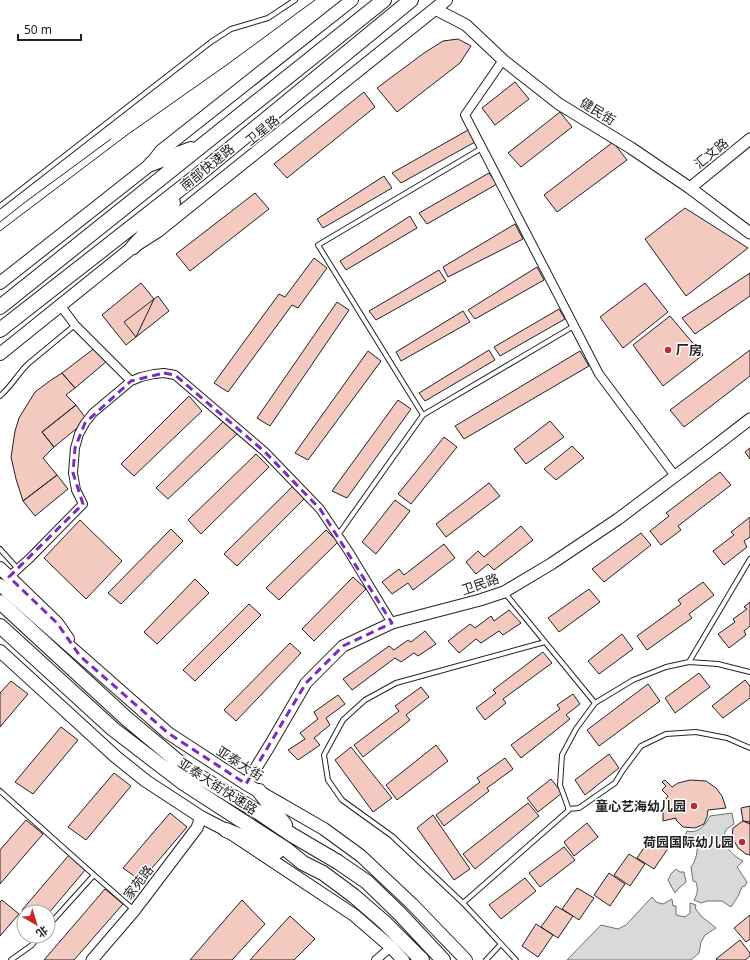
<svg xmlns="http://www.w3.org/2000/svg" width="750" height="960" font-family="'Noto Sans','Noto Sans SC',sans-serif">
	<rect width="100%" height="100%" fill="#fff"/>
	<path fill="#d9d9d9" stroke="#6f6f6f" d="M 732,813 L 734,824 C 731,826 728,828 726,830 C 719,843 733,856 743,861 L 737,867 L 747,882 L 745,886 L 742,887 L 738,896 L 731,907 L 722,901 L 707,901 L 701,903 L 694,900 C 698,893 698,889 696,882 L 693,881 L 691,867 C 696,861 698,851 697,843 L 685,841 L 684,839 L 687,831 C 698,834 706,825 710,816 Z
		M 676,869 L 680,872 L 684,872 L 686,882 L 679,888 L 675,893 L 668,880 L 671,874 Z
		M 652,897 L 656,902 L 663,904 L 672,899 L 673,906 L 676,906 L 676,915 L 685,917 L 690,913 L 690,903 L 696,905 L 695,908 L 701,916 L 716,928 L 705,935 L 701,942 L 699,953 L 691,960 L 567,960 L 601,925 L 618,929 L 626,925 Z"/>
	<path fill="#f3c9c0" stroke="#222" d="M 458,39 L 471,46 L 460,63 L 397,112 L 377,88 L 424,53 L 443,41 Z
		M 515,82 L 529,99 L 495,125 L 482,108 Z
		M 364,92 L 375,107 L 287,178 L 274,164 Z
		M 560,112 L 572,127 L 521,167 L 508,153 Z
		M 468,130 L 475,142 L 401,183 L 392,173 Z
		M 613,142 L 627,160 L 557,212 L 544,195 Z
		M 489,173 L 497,184 L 427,224 L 419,213 Z
		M 384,176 L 392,188 L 323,228 L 317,219 Z
		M 255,193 L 269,209 L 190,271 L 176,254 Z
		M 685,208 L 748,248 L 686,296 L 645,239 Z
		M 410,216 L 417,228 L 346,270 L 340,261 Z
		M 515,224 L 523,239 L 448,277 L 443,267 Z
		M 314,258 L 327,268 L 298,308 L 292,305 L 228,392 L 214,383 L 279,294 L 285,297 Z
		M 537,267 L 544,280 L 475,319 L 468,310 Z
		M 439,270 L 446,281 L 376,320 L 369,311 Z
		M 750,273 L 750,296 L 695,334 L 682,318 Z
		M 141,283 L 154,299 L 136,337 L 126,345 L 102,315 Z
		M 645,283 L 668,312 L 623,348 L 600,317 Z
		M 158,296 L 169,311 L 136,337 L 124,322 Z
		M 337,302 L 349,310 L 270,426 L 257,418 Z
		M 559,309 L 565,319 L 500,356 L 494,347 Z
		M 463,311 L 470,322 L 401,361 L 396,352 Z
		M 670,316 L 703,355 L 663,386 L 633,345 Z
		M 96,347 L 107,361 L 75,388 L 62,373 Z
		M 489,350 L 495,360 L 425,401 L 419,393 Z
		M 750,350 L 750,376 L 684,427 L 670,410 Z
		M 368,351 L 381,361 L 308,460 L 295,453 Z
		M 580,351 L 589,366 L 464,439 L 455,426 Z
		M 62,373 L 75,388 L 66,395 L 76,405 L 42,432 L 54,447 L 43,458 L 57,475 L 23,501 L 16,479 L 11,457 L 15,431 L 19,418 L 35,392 L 51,380 Z
		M 189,396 L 202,411 L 134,476 L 121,464 Z
		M 398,400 L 411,409 L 347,498 L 332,491 Z
		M 76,405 L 87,420 L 54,447 L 42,432 Z
		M 224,421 L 237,434 L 168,499 L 156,488 Z
		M 550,421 L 564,437 L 526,464 L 514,449 Z
		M 444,437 L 457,447 L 411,504 L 398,494 Z
		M 572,446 L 584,458 L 556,480 L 544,469 Z
		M 750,448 L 750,459 L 745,452 Z
		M 256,454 L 269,467 L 201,534 L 188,520 Z
		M 720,472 L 731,485 L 678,526 L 681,530 L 661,545 L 650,531 L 669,516 L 666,513 Z
		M 57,475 L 68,489 L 35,516 L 23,501 Z
		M 489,483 L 500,496 L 446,537 L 436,524 Z
		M 293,486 L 305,498 L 237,566 L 224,554 Z
		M 395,500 L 410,511 L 376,554 L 362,542 Z
		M 750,517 L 750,537 L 744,541 L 747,547 L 724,565 L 713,551 L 734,535 L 731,532 Z
		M 80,520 L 122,561 L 86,599 L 44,558 Z
		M 521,526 L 533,540 L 494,570 L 488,564 L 476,574 L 466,562 L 478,551 L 484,557 Z
		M 171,529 L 183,541 L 121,604 L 108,593 Z
		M 326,530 L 338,542 L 279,600 L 266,588 Z
		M 641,533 L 651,545 L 604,582 L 592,569 Z
		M 444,544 L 455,558 L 413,590 L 408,583 L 392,594 L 382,582 L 399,569 L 404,575 Z
		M 353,577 L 366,589 L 314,641 L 302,629 Z
		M 195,579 L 209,593 L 157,644 L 144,632 Z
		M 703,582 L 714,595 L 689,614 L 692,618 L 647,650 L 637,636 L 681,604 L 678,600 Z
		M 589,589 L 600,602 L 559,632 L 548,618 Z
		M 750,602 L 750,626 L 744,631 L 746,635 L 729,648 L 718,634 L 735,622 L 733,619 L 747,609 L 744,607 Z
		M 249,604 L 261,615 L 195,681 L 183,670 Z
		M 509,610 L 521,623 L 503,635 L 499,631 L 481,643 L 476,639 L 459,653 L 448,641 L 470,624 L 475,628 L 491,616 L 494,621 Z
		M 425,631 L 436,644 L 418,656 L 414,653 L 401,662 L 395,658 L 352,690 L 343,679 L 389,646 L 394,650 L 408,640 L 411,642 Z
		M 622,634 L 633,649 L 599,674 L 588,661 Z
		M 290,643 L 301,653 L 236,721 L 224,710 Z
		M 543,652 L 552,663 L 503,699 L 506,703 L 485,720 L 476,708 L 496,693 L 493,690 Z
		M 699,673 L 710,687 L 675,713 L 665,698 Z
		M 745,680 L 750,686 L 750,698 L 723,718 L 712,706 Z
		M 11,681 L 28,694 L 0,727 L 0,693 Z
		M 648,684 L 660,701 L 599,746 L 587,730 Z
		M 421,687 L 429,697 L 406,715 L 410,720 L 363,757 L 354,745 L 399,711 L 395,706 Z
		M 573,694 L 580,704 L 566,715 L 570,719 L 521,758 L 511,745 L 560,709 L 557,705 Z
		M 338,695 L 345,704 L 326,718 L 330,725 L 314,738 L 320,745 L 298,760 L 288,750 L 305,739 L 300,733 L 318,719 L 314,712 Z
		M 61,727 L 78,740 L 33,794 L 15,782 Z
		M 436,745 L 448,761 L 397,800 L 386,785 Z
		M 351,747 L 392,798 L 373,812 L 335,760 Z
		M 609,754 L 619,768 L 585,795 L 575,780 Z
		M 505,758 L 513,769 L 487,788 L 489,791 L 444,826 L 436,815 L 480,782 L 477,778 Z
		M 114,773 L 131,786 L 86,840 L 68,827 Z
		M 551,779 L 562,793 L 538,812 L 527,798 Z
		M 665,780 L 672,787 L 678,783 L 690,780 L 706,781 L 716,788 L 722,796 L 726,808 L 708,810 L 707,817 L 704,824 L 695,828 L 683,827 L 676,820 L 676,818 L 663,821 L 663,804 L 668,796 L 662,790 L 666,786 L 662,782 Z
		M 528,803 L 539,816 L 475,869 L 463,854 Z
		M 750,806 L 750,824 L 743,821 L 741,808 Z
		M 170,813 L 187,827 L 141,881 L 123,868 Z
		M 433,815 L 470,869 L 454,880 L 417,828 Z
		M 26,820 L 43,834 L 0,884 L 0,850 Z
		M 743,821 L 750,822 L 750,855 L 746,854 L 738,848 L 732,837 L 733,828 Z
		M 587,823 L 598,837 L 574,856 L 564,842 Z
		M 652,836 L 669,847 L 654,869 L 637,858 Z
		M 564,847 L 575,860 L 540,887 L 529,873 Z
		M 629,854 L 645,864 L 630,886 L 614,875 Z
		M 69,855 L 86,869 L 48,914 L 48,912 L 25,912 L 22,910 Z
		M 609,873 L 625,884 L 610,906 L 594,895 Z
		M 525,878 L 536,891 L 501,919 L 489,905 Z
		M 577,888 L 594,898 L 579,920 L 562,909 Z
		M 105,889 L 123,904 L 74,960 L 44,960 Z
		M 2,900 L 19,914 L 0,936 L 0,902 Z
		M 242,900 L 265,924 L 232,960 L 190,960 Z
		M 556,906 L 573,916 L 558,938 L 541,927 Z
		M 750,915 L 750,939 L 746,942 L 734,928 Z
		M 290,916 L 315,939 L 294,960 L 250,960 Z
		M 536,924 L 553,935 L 538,957 L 522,946 Z
		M 740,940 L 750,953 L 750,956 L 745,960 L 717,960 L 716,959 Z"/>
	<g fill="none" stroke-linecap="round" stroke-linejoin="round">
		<g stroke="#222" stroke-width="6">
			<path id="lane" d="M 0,206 L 211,42 L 231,29 L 268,18 L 295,0
				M 0,396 C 12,386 18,373 29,363 L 75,325
				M 423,415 L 318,245 L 482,148
				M 338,535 L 423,415 L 574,326
				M 0,549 L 18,569
				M 505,593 L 595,703
				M 689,662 L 750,559
				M 0,791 L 94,875
				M 568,809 L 579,808 L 615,783 L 623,770 L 641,746 L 666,734 L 696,732 L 727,738 L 750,748
				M 463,903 L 569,810 L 560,785 L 562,755 L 576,729 L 595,703 L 633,680 L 666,667 L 689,662 L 718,664 L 750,672
				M 48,926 L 94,875 L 134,910
				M 11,960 L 32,945 L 39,936
				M 486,960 L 501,944
				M 516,960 L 463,903 L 392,836 L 342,800 L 328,780 L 324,755 L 343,720 L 365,700 L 396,683 L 545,642"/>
		</g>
		<g stroke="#222" stroke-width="10">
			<path id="street" d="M 503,60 L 465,115 L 599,374 L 675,476
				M 60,305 L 75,325 L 131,381
				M 9,577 L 30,558 L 83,504 L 76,490 L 73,473 L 75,448 L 79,434 L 85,423 L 93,413 L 131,381 L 141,377 L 154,374 L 164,373 L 175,375 L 265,452 L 320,509 L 349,552 L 392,623
				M 376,960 L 391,947"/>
		</g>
		<g stroke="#222" stroke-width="13">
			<path id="secondary" d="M 435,9 L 466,25 L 503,60 L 559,104 L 631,148 L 690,188 L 750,233
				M 690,188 L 750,139
				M 246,784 L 270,745 L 306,683 L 343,646 L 392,623 L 480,600 L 504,592 L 551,564 L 618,519 L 706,453 L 750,419
				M 92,960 L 134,911 L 197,828 L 201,817"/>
		</g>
		<g stroke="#222" stroke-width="14">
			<path id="primary" d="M 0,283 L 151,164 L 161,151 L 352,0
				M 0,354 L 133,247 L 158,231 L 446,0
				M 0,568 L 57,623 L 68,639
				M 0,585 L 168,733 L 246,784 L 324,829 L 361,856 L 412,904 L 466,960
				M 0,651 L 116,757 L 146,781 L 201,817 L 226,830 L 354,915 L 391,947 L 403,960"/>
		</g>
		<g stroke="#222" stroke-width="16">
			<path id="highway" d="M 151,164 L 191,149
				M 133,247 L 173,203
				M 0,307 L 384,0
				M 0,330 L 198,175 L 411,0
				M 0,602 L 127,719 L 187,769 L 258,812 L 292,835 L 338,862 L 367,882 L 401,915 L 443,960
				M 0,626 L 113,729 L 182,782 L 287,850 L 303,863 L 323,873 L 354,896 L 384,922 L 422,960
				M 259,791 L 285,825
				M 226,830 L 277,852"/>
		</g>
		<use href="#lane" stroke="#fff" stroke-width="4"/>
		<use href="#street" stroke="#fff" stroke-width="8"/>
		<use href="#secondary" stroke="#fff" stroke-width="11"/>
		<use href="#primary" stroke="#fff" stroke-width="12"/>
		<use href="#highway" stroke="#fff" stroke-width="14"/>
		<path stroke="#222" stroke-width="1" d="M 0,222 L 24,203 L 111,139
			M 0,231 L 127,135 L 228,64 L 315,0"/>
	</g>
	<path fill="none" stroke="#7b2cbf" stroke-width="3" stroke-dasharray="8 5" stroke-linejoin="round" d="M 164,373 L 175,375 L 265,452 L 320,509 L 392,623 L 343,646 L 306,683 L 246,784 L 168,733 L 80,656 L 57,623 L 9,577 L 83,504 L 73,473 L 75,448 L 85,423 L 131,381 Z"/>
	<g fill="#c62828" stroke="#fff" stroke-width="1.5">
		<circle cx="668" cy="350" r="4"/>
		<circle cx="694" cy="806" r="4"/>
		<circle cx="742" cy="842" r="4"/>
	</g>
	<g text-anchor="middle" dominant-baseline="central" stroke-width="3" stroke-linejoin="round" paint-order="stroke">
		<g font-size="13" fill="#222" stroke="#fff">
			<text transform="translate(598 111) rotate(32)">健民街</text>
			<text transform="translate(262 130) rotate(-39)">卫星路</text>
			<text transform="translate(711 153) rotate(-39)">汇文路</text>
			<text transform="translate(207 167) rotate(-39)">南部快速路</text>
			<text transform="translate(480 584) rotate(-19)">卫民路</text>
			<text transform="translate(240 763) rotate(32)">亚泰大街</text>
			<text transform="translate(218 786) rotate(33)">亚泰大街快速路</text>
			<text transform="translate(138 882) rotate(-52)">家苑路</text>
		</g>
		<g font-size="13" font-weight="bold" fill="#222" stroke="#fff" text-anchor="end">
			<text x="676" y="350" text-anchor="start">厂房</text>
			<text x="686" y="806">童心艺海幼儿园</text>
			<text x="734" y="842">荷园国际幼儿园</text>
		</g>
	</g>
	<g transform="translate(36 924) rotate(142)"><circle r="19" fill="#ffffff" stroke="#a7a7a7"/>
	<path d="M0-3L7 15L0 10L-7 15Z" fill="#c62828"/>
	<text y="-6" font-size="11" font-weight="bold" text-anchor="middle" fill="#222222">北</text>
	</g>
	<path d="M18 34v6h63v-6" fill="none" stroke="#222222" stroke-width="2"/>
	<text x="24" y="34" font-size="12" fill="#222222" stroke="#ffffff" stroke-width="3" paint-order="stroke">50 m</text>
</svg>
